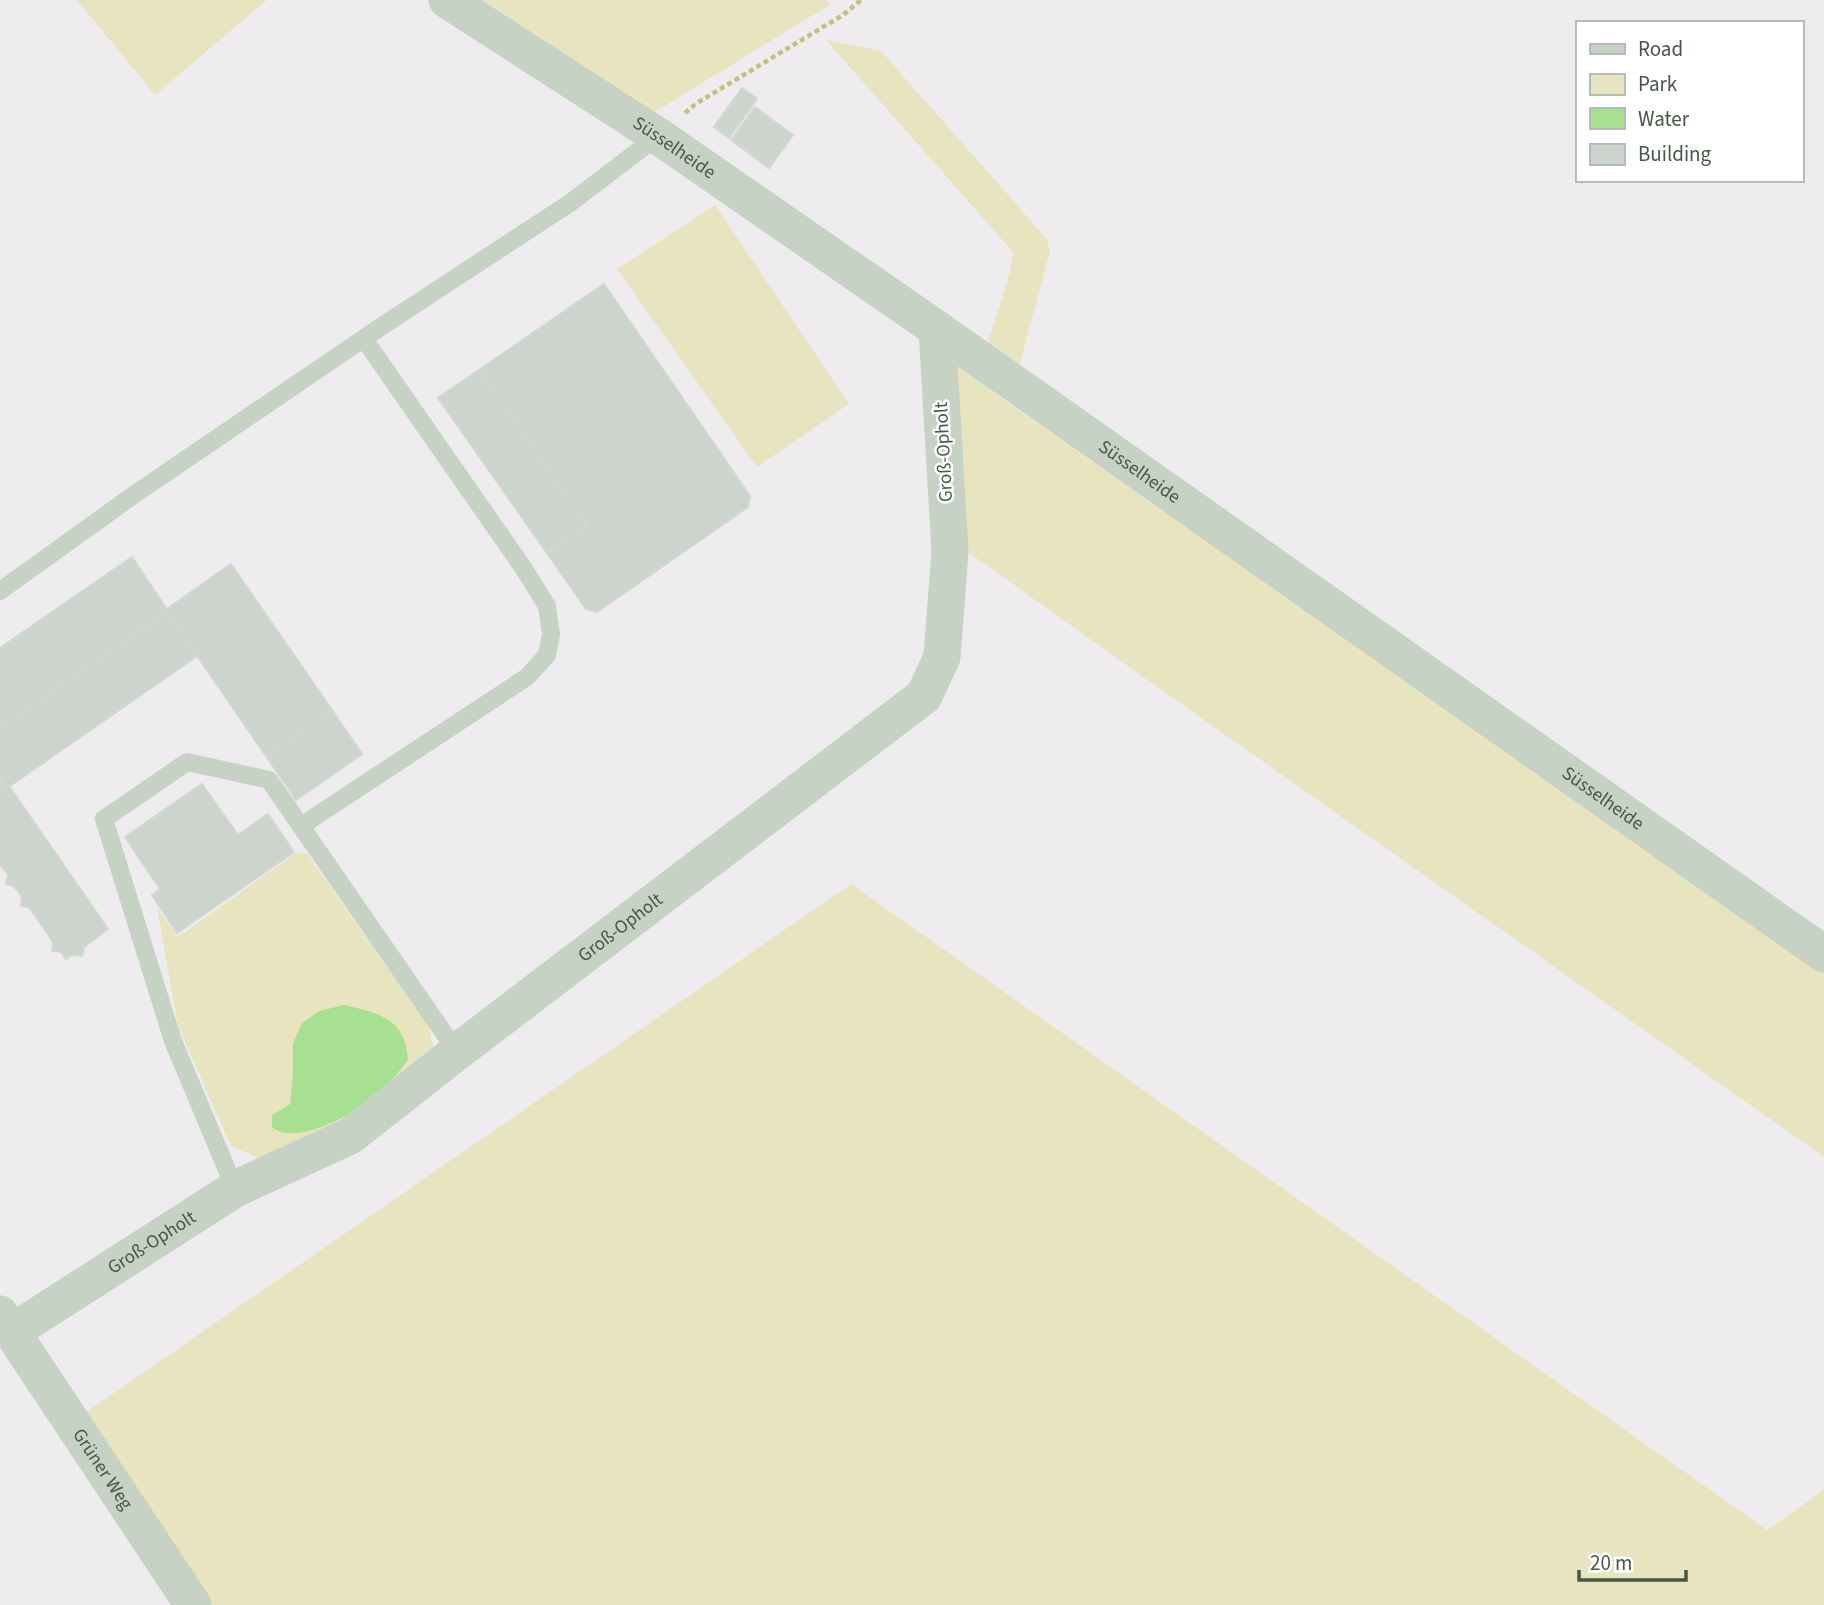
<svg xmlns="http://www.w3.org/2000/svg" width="1824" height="1605" font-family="'Source Sans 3',sans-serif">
	<rect width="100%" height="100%" fill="#eeecef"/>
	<path fill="#e8e4bf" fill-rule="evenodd" d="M 77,0 L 267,0 L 155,95 Z
		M 474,0 L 826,0 L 831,4 L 653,113 Z
		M 826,40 L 881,51 L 1046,238 L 1050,251 L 1019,367 L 987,345 L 1010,272 L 1013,252 Z
		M 715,205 L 849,404 L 757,467 L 617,269 Z
		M 953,361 L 1004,400 L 1824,971 L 1824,1157 L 1146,679 L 958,545 Z
		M 296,853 L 307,854 L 429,1026 L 433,1046 L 425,1067 L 379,1105 L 263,1160 L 231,1146 L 178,1026 L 157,908 L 178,937 ZM 319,1011 L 408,1060 L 379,1093 L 272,1115 L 290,1104 L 293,1071 L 293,1043 L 303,1022 Z
		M 851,884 L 1767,1530 L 1820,1493 L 1824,1486 L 1824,1605 L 204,1605 L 82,1415 Z"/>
	<path fill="#a8e091" d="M 344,1005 C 379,1013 406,1019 408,1060 C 399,1071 390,1083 379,1093 C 360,1111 296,1148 272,1127 L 272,1115 L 290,1104 L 293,1071 L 293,1043 L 302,1023 L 319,1011 Z"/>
	<path fill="#ccd4cd" stroke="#d1d7d2" stroke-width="2" d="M 742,88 L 757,99 L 729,138 L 714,127 Z
		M 755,107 L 793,135 L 769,168 L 731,140 Z
		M 604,284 L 750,496 L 748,507 L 597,612 L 586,609 L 547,553 L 587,525 L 479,370 Z
		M 479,370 L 587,525 L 547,553 L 438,398 Z
		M 132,557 L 168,611 L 0,728 L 0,648 Z
		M 231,564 L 332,710 L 266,756 L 167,612 L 168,611 L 167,609 Z
		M 167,612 L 197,656 L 7,788 L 0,778 L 0,728 Z
		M 332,710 L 362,754 L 296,800 L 266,756 Z
		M 0,778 L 7,788 L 9,786 L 108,929 L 84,947 L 82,956 L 72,955 L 66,959 L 61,952 L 52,951 L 53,942 L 29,907 L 21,906 L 22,897 L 14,886 L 6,884 L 8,875 L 0,864 Z
		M 202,784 L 238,835 L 268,814 L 294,852 L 177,933 L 152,895 L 160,889 L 125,837 Z"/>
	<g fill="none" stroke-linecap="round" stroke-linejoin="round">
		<path stroke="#c2c27b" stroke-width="4.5" stroke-dasharray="5 3.5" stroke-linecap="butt" d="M 685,113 L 697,103 L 843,15 L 861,0"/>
		<path stroke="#c5d2c4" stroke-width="18" d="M 0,591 L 135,494 L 379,328 L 570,203 L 658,136
			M 301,826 L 527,677 L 547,655 L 551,634 L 547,606 L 524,569 L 364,339
			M 235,1189 L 173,1041 L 104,819 L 187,762 L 269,780 L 457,1052"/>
		<g stroke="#c5d2c4" stroke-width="37">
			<path id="s1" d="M 447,0 L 658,136 L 937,329 L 1824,954"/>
			<path id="s2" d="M 0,1314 L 193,1605"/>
			<path id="s3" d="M 12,1332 L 235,1189 L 350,1136 L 457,1052 L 924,696 L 942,657 L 950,551 L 937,329"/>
		</g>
	</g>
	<g text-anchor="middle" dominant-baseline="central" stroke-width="5" stroke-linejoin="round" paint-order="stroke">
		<g font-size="19" fill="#475747" stroke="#fff">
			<text stroke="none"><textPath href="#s1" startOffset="271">Süsselheide</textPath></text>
			<text transform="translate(944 452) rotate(-93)">Groß-Opholt</text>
			<text stroke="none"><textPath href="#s1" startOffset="838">Süsselheide</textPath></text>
			<text stroke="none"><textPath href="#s1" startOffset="1405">Süsselheide</textPath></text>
			<text stroke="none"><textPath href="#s3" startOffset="733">Groß-Opholt</textPath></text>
			<text stroke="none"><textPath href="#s3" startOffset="166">Groß-Opholt</textPath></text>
			<text stroke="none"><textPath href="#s2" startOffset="186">Grüner Weg</textPath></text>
		</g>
	</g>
	<rect x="1576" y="21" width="228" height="161" fill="#ffffff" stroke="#b5bcb5" stroke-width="2"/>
	<rect x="1590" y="44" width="35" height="10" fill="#c5d2c4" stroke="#b5bcb5" stroke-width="2"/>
	<text x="1638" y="56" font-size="21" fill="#475747">Road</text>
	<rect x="1590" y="74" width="35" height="21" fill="#e8e4bf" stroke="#b5bcb5" stroke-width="2"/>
	<text x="1638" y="91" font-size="21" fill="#475747">Park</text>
	<rect x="1590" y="108" width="35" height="21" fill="#a8e091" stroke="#b5bcb5" stroke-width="2"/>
	<text x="1638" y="126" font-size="21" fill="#475747">Water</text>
	<rect x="1590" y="144" width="35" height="21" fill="#ccd4cd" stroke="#b5bcb5" stroke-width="2"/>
	<text x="1638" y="161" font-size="21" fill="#475747">Building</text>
	<path d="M1579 1570v10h107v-10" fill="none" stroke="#475747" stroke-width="3.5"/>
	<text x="1590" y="1570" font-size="21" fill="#475747" stroke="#ffffff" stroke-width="5" paint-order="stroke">20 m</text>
</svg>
